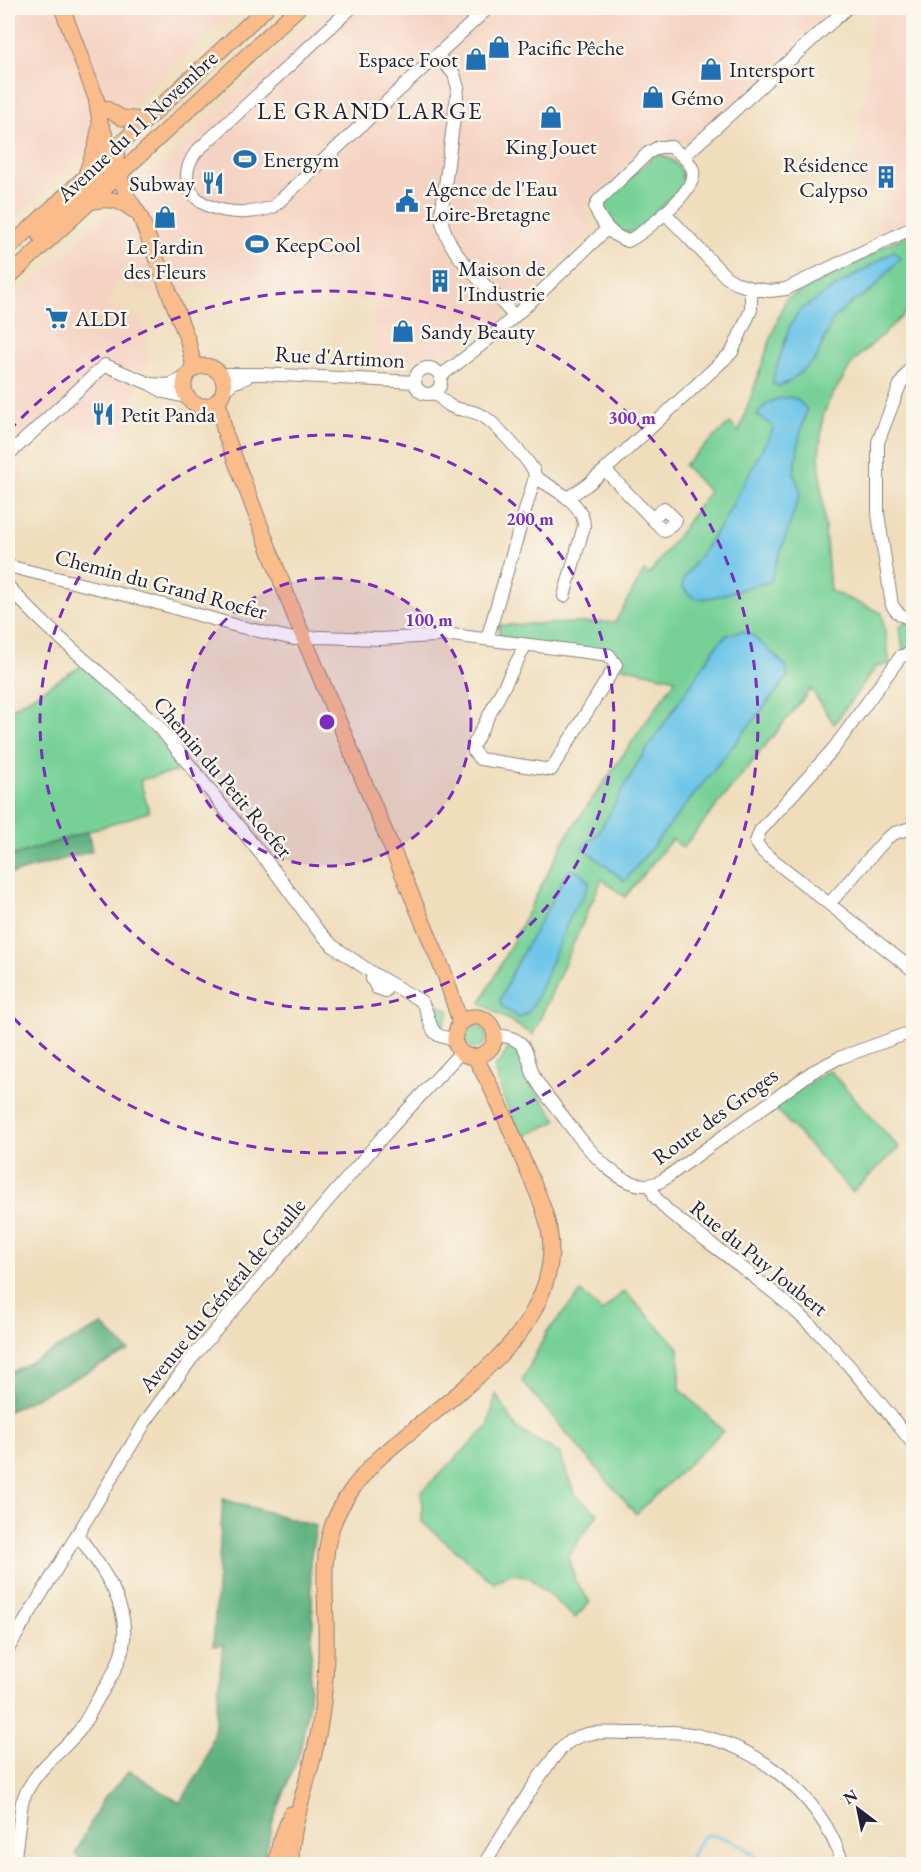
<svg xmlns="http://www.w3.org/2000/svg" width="921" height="1872" font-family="'EB Garamond',serif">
	<rect width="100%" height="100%" fill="#fbf7ec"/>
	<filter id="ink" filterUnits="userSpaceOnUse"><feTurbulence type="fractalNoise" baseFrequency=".0167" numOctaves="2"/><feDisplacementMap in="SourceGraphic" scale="12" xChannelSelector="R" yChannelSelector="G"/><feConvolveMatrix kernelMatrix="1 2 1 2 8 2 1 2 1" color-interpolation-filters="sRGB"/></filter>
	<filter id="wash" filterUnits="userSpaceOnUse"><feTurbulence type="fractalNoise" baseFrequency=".008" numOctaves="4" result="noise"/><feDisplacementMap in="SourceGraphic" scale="24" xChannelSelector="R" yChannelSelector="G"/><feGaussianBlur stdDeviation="1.35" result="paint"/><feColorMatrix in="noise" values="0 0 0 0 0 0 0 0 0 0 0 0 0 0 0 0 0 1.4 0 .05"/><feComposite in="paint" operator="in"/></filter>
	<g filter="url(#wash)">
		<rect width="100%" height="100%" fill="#efddbc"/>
		<path fill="#f5d3c2" d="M 26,8 L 239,8 L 132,106 L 124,109 L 113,104 L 108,99 L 89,112 L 91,135 L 88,149 L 8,224 L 8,17 Z
			M 327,8 L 833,8 L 710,124 L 685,143 L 660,137 L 588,204 L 584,210 L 591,221 L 590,235 L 497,321 L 449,350 L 390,366 L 372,365 L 373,302 L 196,288 L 165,302 L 119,281 L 109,304 L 143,321 L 148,361 L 137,385 L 124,441 L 50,422 L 30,443 L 8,529 L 8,305 L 173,153 Z
			M 874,8 L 914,8 L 913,221 L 904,222 L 875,237 L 880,194 L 866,191 L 853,178 Z"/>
		<path fill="#77d197" stroke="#4c7a69" stroke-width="1.5" d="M 661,155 C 675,159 688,173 681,188 L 636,231 L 623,233 C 612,224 600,216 606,200 L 654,156 Z
			M 913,232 L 913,306 L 853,362 L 830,399 L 823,416 L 819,456 L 830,591 L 882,613 L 890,664 L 876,667 L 834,724 L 811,689 L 683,848 L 672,839 L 625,897 L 602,879 L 533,1035 L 481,1003 L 568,834 L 676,679 L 618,666 L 617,659 L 499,637 L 499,625 L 615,622 L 644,571 L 649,575 L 709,492 L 684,465 L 730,423 L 739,432 L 774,329 L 786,299 L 876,253 L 877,249 Z
			M 913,620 L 913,650 L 903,650 L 900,628 L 904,623 Z
			M 83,665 L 141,718 L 183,770 L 140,780 L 149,812 L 8,857 L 8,711 Z
			M 425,1000 L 449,1010 L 449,1013 L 440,1031 Z
			M464 1037a11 11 0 1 1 22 0a11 11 0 1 1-22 0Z
			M 509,1047 L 518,1051 L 526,1077 L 557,1120 L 555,1122 L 523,1137 L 519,1135 L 503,1097 L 495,1067 L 501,1061 Z
			M 829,1070 L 899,1148 L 852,1192 L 774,1107 Z
			M 624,1291 L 679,1348 L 680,1389 L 723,1431 L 636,1514 L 522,1381 L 547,1332 L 581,1292 L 602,1312 Z
			M 496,1394 L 517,1429 L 560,1454 L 574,1493 L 598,1514 L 568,1555 L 575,1581 L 590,1602 L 575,1618 L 530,1578 L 512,1573 L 494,1583 L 422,1522 L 422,1491 L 488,1427 Z"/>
		<path fill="#61b380" stroke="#426a5e" stroke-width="1.5" d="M 88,832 L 92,851 L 8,875 L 8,857 Z
			M 102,1325 L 129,1351 L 9,1411 L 8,1374 Z
			M 223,1499 L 316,1526 L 310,1562 L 313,1620 L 309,1702 L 300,1752 L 273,1821 L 263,1864 L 87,1864 L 75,1854 L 103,1799 L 130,1771 L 180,1803 L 204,1765 L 214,1731 L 223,1645 L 213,1646 Z"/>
		<path fill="#6bc5e8" stroke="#467492" stroke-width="1.5" d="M 894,251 L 900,258 L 871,291 L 851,303 L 833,319 L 816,359 L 790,381 L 779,386 L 773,384 L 773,378 L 790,326 L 799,311 L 829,291 Z
			M 788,397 L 797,399 L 807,410 L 800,434 L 794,474 L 801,492 L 770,582 C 754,584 708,602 696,598 C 690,596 686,592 682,586 L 684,578 L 723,522 L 774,427 L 757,415 C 765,403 773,399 788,397 Z
			M 741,631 L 751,634 L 786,666 L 788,677 L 625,881 L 583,848 L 599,832 L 637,764 L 717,645 L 727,635 Z
			M 569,870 L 580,871 L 589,882 L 583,897 L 573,910 L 535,1001 L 528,1013 L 519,1018 L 503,1008 L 500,1001 L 513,970 Z"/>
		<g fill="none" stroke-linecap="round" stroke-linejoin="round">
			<path stroke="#6bc5e8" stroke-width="3" d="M 686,1864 C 694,1855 695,1845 705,1835 C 727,1835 749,1848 763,1864"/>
		</g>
	</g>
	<g filter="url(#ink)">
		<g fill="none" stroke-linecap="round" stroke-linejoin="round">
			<g stroke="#88807c" stroke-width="14">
				<path id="minor" d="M 351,8 L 196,152 C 188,163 184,174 189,187 C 201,215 248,216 273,207 L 488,8
					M 437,55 L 454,74 L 458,88 L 441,216 C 446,257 489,285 514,316
					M 659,147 L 671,147 C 679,153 691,161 693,171 C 698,190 644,233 628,241 C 611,236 602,223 595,208 L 598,201 L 648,153 Z
					M 683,157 L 847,8
					M 664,212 L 726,277 L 738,284 L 751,288 L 770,291 L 786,289 L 914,227
					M 914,362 L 900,385 L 878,442 L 878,514 L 892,605 C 897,614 903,618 914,618
					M415 381a13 13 0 1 1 26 0a13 13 0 1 1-26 0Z
					M 221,374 L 262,374 L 415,382
					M 440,376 C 501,334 554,279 608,228
					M 185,378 L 169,385 L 150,384 L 164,392 L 186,397
					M 223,391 L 233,383 L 246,378
					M 435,392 C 457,418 461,404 483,416 C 495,423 527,459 534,471 L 535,477 L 487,639
					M 8,455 L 105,365 L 150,384
					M 605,470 L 664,531 L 676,520 L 664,508 L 652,519
					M 535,477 C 553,489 584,502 584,526 L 564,596
					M 567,498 L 587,485 L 605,470 L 732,352 L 751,310 L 751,288
					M 8,566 L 157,603 L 237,626 L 294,639 L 320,637 L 380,639 L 452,635 L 609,655 L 616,665 L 551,770 L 480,759 L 474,752 L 473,746 L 525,646
					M 8,586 C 54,638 111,679 160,728 L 276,873 L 316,928 L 333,946 L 374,974
					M 914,654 L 901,656 L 834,748 L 760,831 L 756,842 L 762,851 L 914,971
					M 829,904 L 887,838 L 895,833 L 914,827
					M 388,983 L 385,991 L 377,988 L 372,979 L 374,974 L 421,1001 C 434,1019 424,1039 455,1038
					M 495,1035 C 504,1036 514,1037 521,1044 C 529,1051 529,1068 535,1078 C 542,1091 553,1103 562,1115 C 582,1141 624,1203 663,1180 L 812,1072 L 839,1058 L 914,1031
					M 651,1185 L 655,1197 L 669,1212 C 710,1244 753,1274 792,1308 C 838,1348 876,1398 914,1445
					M 8,1649 L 146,1421 L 192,1358 L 386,1133 L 461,1052
					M 14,1864 L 22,1802 C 34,1769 58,1756 79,1731 C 87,1720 93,1707 100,1695 C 108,1683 117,1669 121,1654 C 135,1611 102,1567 77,1534
					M 484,1864 C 503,1834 522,1802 543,1772 C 551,1762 558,1749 570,1741 C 588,1729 611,1733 632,1733 C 645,1733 659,1732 673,1732 C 750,1737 820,1792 843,1864"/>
			</g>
			<g stroke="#88807c" stroke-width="17">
				<path id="major" d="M 62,8 L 96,98 L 100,122 L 119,174 L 128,198 L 140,216 L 188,341 L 193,363 L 192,370
					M 105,108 L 122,118 L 145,120
					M 86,174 L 96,146 L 100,125
					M 89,202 C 106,198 119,198 133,210
					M 40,236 L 46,228 L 115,163 L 117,154
					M 8,249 L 266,8
					M 8,278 L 298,8
					M184 386a20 20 0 1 1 40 0a20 20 0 1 1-40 0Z
					M 218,400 L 225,433 L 297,622 L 445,975 L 459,1019 C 460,1027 453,1033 455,1042 C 462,1070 506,1053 492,1027 C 490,1023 486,1020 482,1018 C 473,1015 466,1018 460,1024
					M 276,1864 L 280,1843 L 291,1814
					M 291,1864 C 290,1831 306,1787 314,1754 C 324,1712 327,1669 326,1627 C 326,1594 321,1559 332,1527 C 341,1501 358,1480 377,1460 C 417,1424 466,1391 502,1353 C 533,1322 558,1274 549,1229 C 544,1205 533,1183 523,1160 C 509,1124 494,1091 475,1057"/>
			</g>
			<use href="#minor" stroke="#fff" stroke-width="12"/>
			<use href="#major" stroke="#fabc8b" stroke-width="15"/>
		</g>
	</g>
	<circle cx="327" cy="722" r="144" fill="#7b2cbf" fill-opacity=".12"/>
	<g fill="none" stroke="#7b2cbf" stroke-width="3" stroke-dasharray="10 8">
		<circle cx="327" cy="722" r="144"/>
		<circle cx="327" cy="722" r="287"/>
		<path d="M9 431A431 431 0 1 1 9 1013"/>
	</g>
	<defs>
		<g id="shop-bare" transform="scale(1.8)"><path d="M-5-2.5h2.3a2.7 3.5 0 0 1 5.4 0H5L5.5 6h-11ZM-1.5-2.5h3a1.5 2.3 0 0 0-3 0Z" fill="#1f6fb2" stroke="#fbf7ec" stroke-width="2.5" paint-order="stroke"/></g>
		<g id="stadium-bare" transform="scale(1.8)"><path d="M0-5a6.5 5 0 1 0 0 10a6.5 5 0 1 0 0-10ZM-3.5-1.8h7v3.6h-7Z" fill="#1f6fb2" stroke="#fbf7ec" stroke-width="2.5" paint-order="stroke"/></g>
		<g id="building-bare" transform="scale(1.8)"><path d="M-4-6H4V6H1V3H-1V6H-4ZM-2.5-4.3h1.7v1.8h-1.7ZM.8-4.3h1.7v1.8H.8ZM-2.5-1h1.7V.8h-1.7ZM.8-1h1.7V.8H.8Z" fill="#1f6fb2" stroke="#fbf7ec" stroke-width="2.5" paint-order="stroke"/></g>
		<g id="restaurant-bare" transform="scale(1.8)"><path d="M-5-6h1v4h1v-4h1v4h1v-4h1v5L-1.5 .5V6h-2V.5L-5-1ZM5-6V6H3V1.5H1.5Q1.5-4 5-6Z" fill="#1f6fb2" stroke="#fbf7ec" stroke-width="2.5" paint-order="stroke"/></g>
		<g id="civic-bare" transform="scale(1.8)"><path d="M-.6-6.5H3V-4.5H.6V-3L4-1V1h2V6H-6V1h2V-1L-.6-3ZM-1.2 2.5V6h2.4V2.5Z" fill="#1f6fb2" stroke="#fbf7ec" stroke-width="2.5" paint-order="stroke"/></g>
		<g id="supermarket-bare" transform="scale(1.8)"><path d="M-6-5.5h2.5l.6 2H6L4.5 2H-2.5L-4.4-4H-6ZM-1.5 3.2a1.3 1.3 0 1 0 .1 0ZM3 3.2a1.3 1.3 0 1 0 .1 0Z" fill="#1f6fb2" stroke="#fbf7ec" stroke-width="2.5" paint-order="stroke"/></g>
	</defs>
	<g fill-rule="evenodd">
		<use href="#shop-bare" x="499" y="47"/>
		<use href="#shop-bare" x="476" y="59"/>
		<use href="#shop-bare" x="711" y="69"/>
		<use href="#shop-bare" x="653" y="97"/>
		<use href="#shop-bare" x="551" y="117"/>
		<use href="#stadium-bare" x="245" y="159"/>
		<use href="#building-bare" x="886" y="177"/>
		<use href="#restaurant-bare" x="213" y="183"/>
		<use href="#civic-bare" x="407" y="201"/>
		<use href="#shop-bare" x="165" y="217"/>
		<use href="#stadium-bare" x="257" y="244"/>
		<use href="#building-bare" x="440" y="281"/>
		<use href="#supermarket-bare" x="57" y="318"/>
		<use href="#shop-bare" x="403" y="331"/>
		<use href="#restaurant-bare" x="103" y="414"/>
	</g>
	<g text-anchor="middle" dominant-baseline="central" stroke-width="5" stroke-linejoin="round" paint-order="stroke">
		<g font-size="22" fill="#22223b" stroke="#fbf7ec" text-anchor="start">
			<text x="517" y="47">Pacific Pêche</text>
			<text x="458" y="59" text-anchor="end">Espace Foot</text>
			<text x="729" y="69">Intersport</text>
			<text x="671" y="97">Gémo</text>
			<text x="551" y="146" text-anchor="middle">King Jouet</text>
			<text x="263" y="159">Energym</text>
			<text x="868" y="164" text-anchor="end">Résidence<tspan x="868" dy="25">Calypso</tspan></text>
			<text x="195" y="183" text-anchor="end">Subway</text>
			<text x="425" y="188">Agence de l'Eau<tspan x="425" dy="25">Loire-Bretagne</tspan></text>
			<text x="275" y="244">KeepCool</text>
			<text x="165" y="246" text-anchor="middle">Le Jardin<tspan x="165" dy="25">des Fleurs</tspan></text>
			<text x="458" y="268">Maison de<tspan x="458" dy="25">l'Industrie</tspan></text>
			<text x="75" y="318">ALDI</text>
			<text x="421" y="331">Sandy Beauty</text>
			<text x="121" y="414">Petit Panda</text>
		</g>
		<g font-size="22" fill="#22223b" stroke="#fbf7ec">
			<text transform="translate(137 126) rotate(-43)">Avenue du 11 Novembre</text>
			<text transform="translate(340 357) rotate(3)">Rue d'Artimon</text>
			<text transform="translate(161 584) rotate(15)">Chemin du Grand Rocfer</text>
			<text transform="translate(223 777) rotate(50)">Chemin du Petit Rocfer</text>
			<text transform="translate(715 1116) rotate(-36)">Route des Groges</text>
			<text transform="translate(759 1258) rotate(39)">Rue du Puy Joubert</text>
			<text transform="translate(222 1295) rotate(-50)">Avenue du Général de Gaulle</text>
		</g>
		<g font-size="24" letter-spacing="1.5" fill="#22223b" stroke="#fbf7ec">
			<text x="370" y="110">LE GRAND LARGE</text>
		</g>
	</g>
	<circle cx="327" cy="722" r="9" fill="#7b2cbf" stroke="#fbf7ec" stroke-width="3"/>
	<g font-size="18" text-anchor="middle" font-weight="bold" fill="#7b2cbf" stroke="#fbf7ec" stroke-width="5" stroke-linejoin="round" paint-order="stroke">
		<text x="632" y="424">300 m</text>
		<text x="530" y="525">200 m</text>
		<text x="429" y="626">100 m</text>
	</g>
	<rect width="921" height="1872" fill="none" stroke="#fbf7ec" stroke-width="30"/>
	<g transform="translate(858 1809) rotate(328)" stroke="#fbf7ec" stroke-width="4.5" paint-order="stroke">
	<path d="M0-4.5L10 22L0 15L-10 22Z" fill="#22223b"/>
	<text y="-9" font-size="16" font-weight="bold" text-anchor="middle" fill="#22223b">N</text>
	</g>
</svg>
